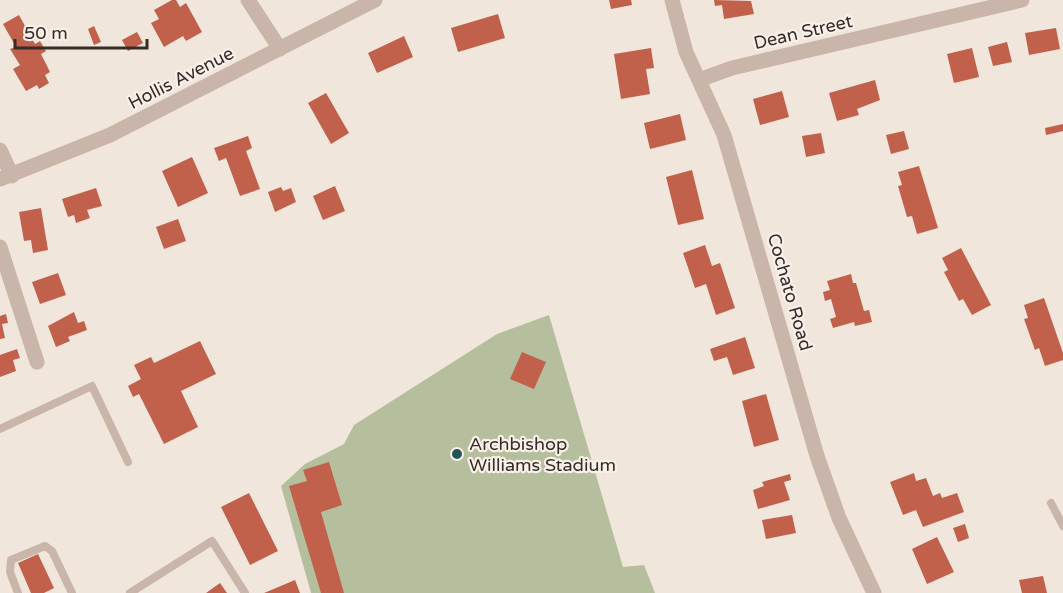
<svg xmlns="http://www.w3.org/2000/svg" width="1063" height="593" font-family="'Varela Round',sans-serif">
	<rect width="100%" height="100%" fill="#f1e6dc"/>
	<path fill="#b6bf9d" d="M 549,315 L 623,567 L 644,565 L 655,593 L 311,593 L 281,486 L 305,464 L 344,444 L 354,425 L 497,334 Z"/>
	<path fill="#c1604b" d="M 172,0 L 176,0 L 180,7 L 186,3 L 202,32 L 186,41 L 183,36 L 164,47 L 151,23 L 159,19 L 154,10 Z
		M 609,0 L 631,0 L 632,5 L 611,9 Z
		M 714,0 L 751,1 L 754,14 L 724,19 L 722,5 L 715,6 Z
		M 498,14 L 505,38 L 458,52 L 451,28 Z
		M 19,15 L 35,44 L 40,41 L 46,51 L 41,54 L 50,72 L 45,75 L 49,83 L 39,89 L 37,85 L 26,91 L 13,69 L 20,65 L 10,49 L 16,47 L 3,24 Z
		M 94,26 L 101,42 L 94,45 L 88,29 Z
		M 1056,28 L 1060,49 L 1029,55 L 1025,33 Z
		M 137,32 L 143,43 L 128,51 L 122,40 Z
		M 404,36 L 413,57 L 377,73 L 368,53 Z
		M 1007,42 L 1012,62 L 993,66 L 988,47 Z
		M 651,48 L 654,68 L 646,69 L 650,94 L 621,99 L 614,54 Z
		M 972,48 L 979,77 L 954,83 L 947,54 Z
		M 875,80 L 880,100 L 857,109 L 859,115 L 837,121 L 829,93 Z
		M 782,91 L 789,117 L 760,125 L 753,99 Z
		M 326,93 L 349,133 L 331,144 L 308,103 Z
		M 680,114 L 686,140 L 650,149 L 644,123 Z
		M 1063,124 L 1063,131 L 1046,135 L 1045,128 Z
		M 904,131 L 909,149 L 891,154 L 886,135 Z
		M 821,133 L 825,153 L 806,157 L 802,136 Z
		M 248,136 L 252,148 L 246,151 L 260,189 L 240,196 L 226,158 L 219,161 L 214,148 Z
		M 192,157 L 208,193 L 178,207 L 162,171 Z
		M 919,166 L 938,228 L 917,234 L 912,216 L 907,217 L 898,186 L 902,185 L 898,172 Z
		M 692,170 L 704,219 L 678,225 L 666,177 Z
		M 335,186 L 345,211 L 323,220 L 313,196 Z
		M 281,187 L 283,191 L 291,188 L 296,202 L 275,212 L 268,192 Z
		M 96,188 L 102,206 L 87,210 L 90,218 L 76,223 L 74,215 L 68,217 L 62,199 Z
		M 41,208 L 48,250 L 33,253 L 31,240 L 24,241 L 19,212 Z
		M 178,219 L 186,241 L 164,249 L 156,227 Z
		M 705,245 L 712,266 L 720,263 L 735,308 L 716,315 L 706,284 L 695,288 L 683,253 Z
		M 961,248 L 991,305 L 972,315 L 963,299 L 959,301 L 944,272 L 948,270 L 942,258 Z
		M 58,273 L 66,295 L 40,304 L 32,282 Z
		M 851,274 L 853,283 L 856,283 L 864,311 L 869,310 L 872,322 L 855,326 L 854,322 L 833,328 L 830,319 L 836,317 L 831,299 L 825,301 L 823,292 L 830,290 L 827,281 Z
		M 1044,298 L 1063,353 L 1063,360 L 1045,366 L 1039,348 L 1035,350 L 1024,319 L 1028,318 L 1024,305 Z
		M 74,312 L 78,323 L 84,321 L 87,330 L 68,337 L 70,341 L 56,347 L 48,326 Z
		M 6,314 L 8,323 L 2,324 L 5,338 L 0,339 L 0,316 Z
		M 745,337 L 755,368 L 733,375 L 727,357 L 714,361 L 710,349 Z
		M 200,341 L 216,374 L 181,391 L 198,427 L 164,444 L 139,394 L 133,397 L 128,386 L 141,379 L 134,365 L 151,357 L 154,363 Z
		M 17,349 L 20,358 L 13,360 L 16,371 L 0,377 L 0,355 Z
		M 522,352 L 546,362 L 534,389 L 510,379 Z
		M 766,394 L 779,440 L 754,447 L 742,401 Z
		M 329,462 L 342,505 L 321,512 L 344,593 L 321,593 L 289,486 L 307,481 L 303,470 Z
		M 914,473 L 916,481 L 926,478 L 933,496 L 940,493 L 942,498 L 957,493 L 964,512 L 923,527 L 916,510 L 903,515 L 890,482 Z
		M 790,474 L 791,480 L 784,482 L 790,500 L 758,509 L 753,490 L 764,486 L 762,482 Z
		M 249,493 L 278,551 L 250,565 L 221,507 Z
		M 792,515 L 796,533 L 766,539 L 762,520 Z
		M 965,524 L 969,538 L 958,542 L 953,528 Z
		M 937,537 L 954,572 L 927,584 L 912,549 Z
		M 38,554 L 54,588 L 44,593 L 31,593 L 18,563 Z
		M 1043,576 L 1047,593 L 1022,593 L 1019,580 Z
		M 295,580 L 300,593 L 264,593 Z
		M 220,583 L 227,593 L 206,593 Z"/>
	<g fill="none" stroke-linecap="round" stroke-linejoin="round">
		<path stroke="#c9b5a9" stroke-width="8" d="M 0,429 L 92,386 L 128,462
			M 1051,503 L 1063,526
			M 18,593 L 10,572 L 11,560 L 45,546 L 52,551 L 72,593
			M 130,593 L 212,541 L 245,593"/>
		<path stroke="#c9b5a9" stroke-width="15" d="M 248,0 L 280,49
			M 672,0 L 686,52 L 724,135 L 817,456 L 839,518 L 874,593
			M 699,80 L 732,68 L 1022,0
			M 0,150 L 12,176
			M 0,179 L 110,135 L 375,0
			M 0,247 L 37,362"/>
	</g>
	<circle fill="#205656" stroke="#f9f0e9" stroke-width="2" cx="457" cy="454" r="6"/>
	<g text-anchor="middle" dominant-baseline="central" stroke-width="4.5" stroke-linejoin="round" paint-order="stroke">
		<g font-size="18" fill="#362c28" stroke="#f9f0e9">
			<text transform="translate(803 32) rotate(-13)">Dean Street</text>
			<text transform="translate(181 78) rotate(-27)">Hollis Avenue</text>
			<text transform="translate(790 292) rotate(74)">Cochato Road</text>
		</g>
		<g font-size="18" fill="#362c28" stroke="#f9f0e9" text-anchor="start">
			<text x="469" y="444">Archbishop<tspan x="469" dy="21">Williams Stadium</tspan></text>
		</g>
	</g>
	<path d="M15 39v9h132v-9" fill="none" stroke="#362c28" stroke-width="3"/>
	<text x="24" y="39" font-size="18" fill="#362c28" stroke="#f9f0e9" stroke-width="4.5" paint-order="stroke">50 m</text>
</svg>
